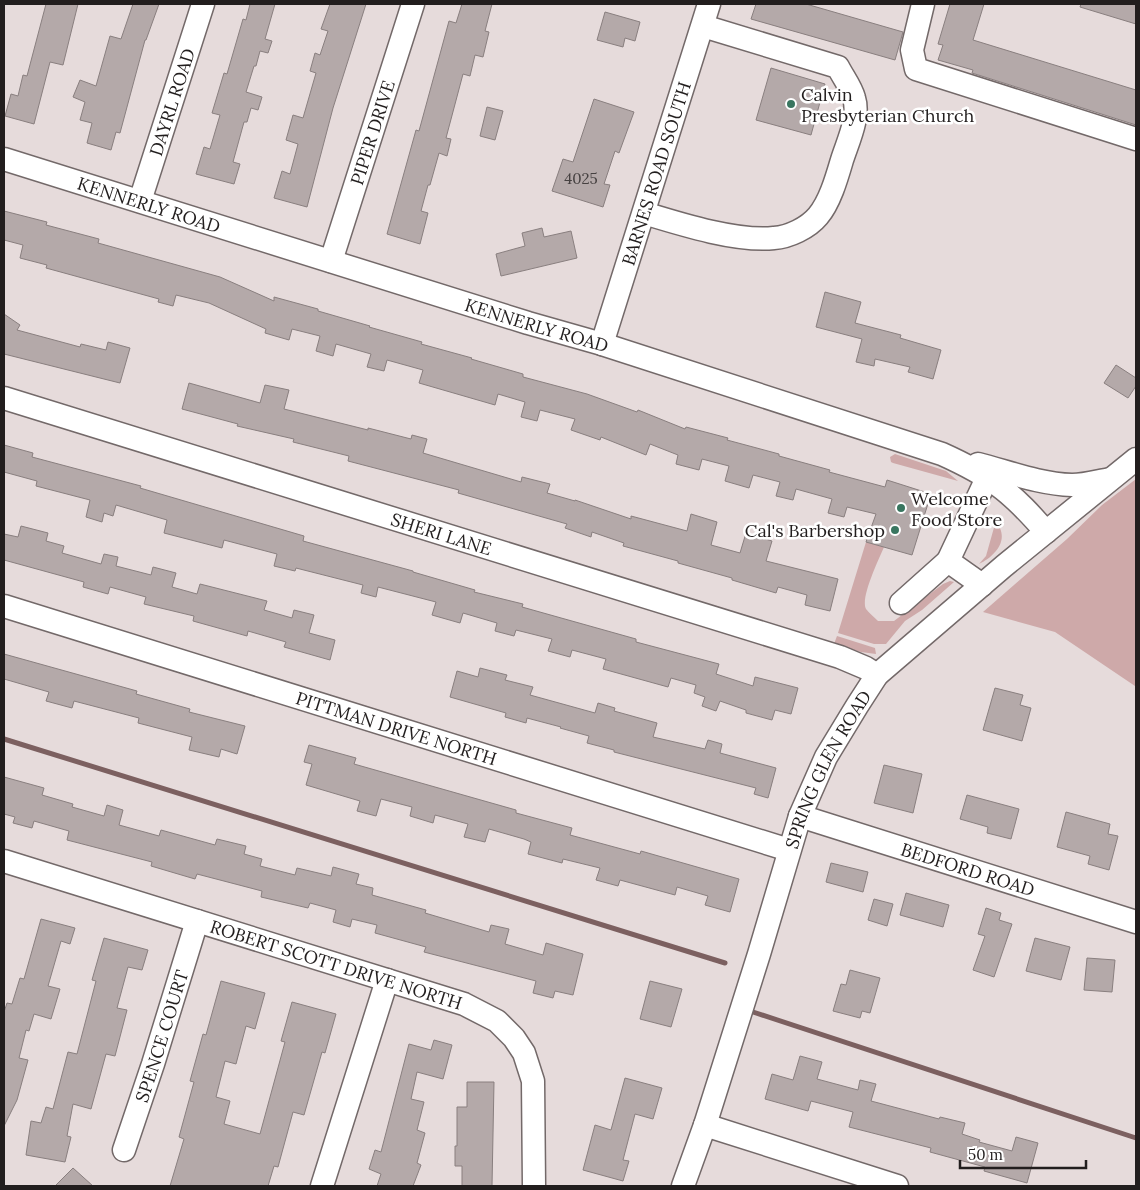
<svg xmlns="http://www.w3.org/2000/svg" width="1140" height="1190" font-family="Lora,serif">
	<rect width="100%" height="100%" fill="#e6dbdb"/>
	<path fill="#cea9a9" d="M 895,454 L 946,471 L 958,481 L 893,463 L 891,462 L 890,457 Z
		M 1136,479 L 1136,690 L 1135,686 L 1055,632 L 983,612 L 1067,539 L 1102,505 Z
		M 995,521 C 1011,538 996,556 979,564 L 986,556 L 995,524 Z
		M 866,542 L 884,547 C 879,559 860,598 866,609 C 869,613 874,617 878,621 L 894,621 L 943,584 L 950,581 L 954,582 L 922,610 L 905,621 L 886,644 L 874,644 L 838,633 Z
		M 837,636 L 875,648 L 876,654 L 861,652 L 834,644 Z"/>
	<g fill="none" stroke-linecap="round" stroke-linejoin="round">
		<path stroke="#7c6060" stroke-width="5" d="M 4,739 L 725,963
			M 753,1012 L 1136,1138"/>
	</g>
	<path fill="#b4a9a9" stroke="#897f7f" d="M 46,4 L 78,4 L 63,65 L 50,62 L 34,124 L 5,116 L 11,94 L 18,96 L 23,75 L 27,76 Z
		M 133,4 L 159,4 L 146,40 L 145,40 L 120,133 L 116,132 L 111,150 L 87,143 L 92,123 L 80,120 L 85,102 L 73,97 L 80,80 L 96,86 L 110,36 L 121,39 Z
		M 250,4 L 275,4 L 265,39 L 272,41 L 268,53 L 260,51 L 256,66 L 254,66 L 246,92 L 262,97 L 258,110 L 251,108 L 247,122 L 244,122 L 233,162 L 240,164 L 234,184 L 196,174 L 204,147 L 210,149 L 220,115 L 212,113 L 224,73 L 227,74 L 243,19 L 246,20 Z
		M 330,4 L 366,4 L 333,108 L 307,207 L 274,198 L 282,171 L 290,174 L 298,144 L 286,140 L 293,115 L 303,118 L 316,73 L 310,71 L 315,53 L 320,55 L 328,31 L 321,29 Z
		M 462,4 L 492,4 L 485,31 L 489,32 L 483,57 L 475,55 L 470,76 L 463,74 L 446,138 L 451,139 L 447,156 L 439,153 L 430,185 L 428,185 L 421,211 L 428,213 L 420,244 L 387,234 L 416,130 L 419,131 L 449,21 L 456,23 Z
		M 756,4 L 806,4 L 903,32 L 895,60 L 751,19 Z
		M 950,4 L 984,4 L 973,40 L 1136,90 L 1136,125 L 972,73 L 973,70 L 938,60 L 943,45 L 938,44 Z
		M 1081,4 L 1136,4 L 1136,24 L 1080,7 Z
		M 605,12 L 640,22 L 635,41 L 625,38 L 623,47 L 597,40 Z
		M 771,68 L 825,84 L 811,135 L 756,120 Z
		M 594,99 L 634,112 L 619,153 L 615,151 L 604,184 L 610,185 L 603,207 L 552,191 L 563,159 L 573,162 Z
		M 487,107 L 503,111 L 495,140 L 480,136 Z
		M 4,211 L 47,222 L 46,225 L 99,239 L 98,243 L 220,277 L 274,301 L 274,297 L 318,309 L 318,311 L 370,326 L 369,327 L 422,342 L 421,344 L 472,358 L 471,359 L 523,374 L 523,377 L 587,394 L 637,412 L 638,410 L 685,429 L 686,427 L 728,438 L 727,440 L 779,454 L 779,456 L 830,470 L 829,472 L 885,487 L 887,480 L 931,494 L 912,555 L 866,542 L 876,514 L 847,507 L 844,517 L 828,513 L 832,499 L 796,489 L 793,500 L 776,496 L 780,482 L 753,475 L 749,488 L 725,481 L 729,466 L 702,459 L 699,470 L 676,464 L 678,455 L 650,444 L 646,455 L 601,437 L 600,440 L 571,430 L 575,419 L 540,410 L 537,421 L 521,417 L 525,402 L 498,394 L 495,405 L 419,383 L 423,370 L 387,360 L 384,371 L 367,367 L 371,354 L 336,344 L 333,356 L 316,351 L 320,336 L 292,329 L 289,340 L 265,333 L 266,329 L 209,303 L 176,295 L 173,306 L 158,302 L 159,299 L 46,268 L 47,265 L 20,258 L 23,245 L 4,240 Z
		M 542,228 L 544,237 L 571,231 L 577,258 L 501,276 L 496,254 L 525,246 L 522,233 Z
		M 825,292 L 861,302 L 855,323 L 901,335 L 900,338 L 941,350 L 933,379 L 908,372 L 910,367 L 875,359 L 874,366 L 856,362 L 862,339 L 816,327 Z
		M 4,314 L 20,325 L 17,330 L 80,347 L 81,344 L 106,350 L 108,342 L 130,348 L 120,383 L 4,354 Z
		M 1116,365 L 1136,378 L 1136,386 L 1128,398 L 1104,383 Z
		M 189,383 L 260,403 L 265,385 L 289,390 L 284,409 L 368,430 L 368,428 L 411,439 L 412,435 L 427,439 L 423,453 L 521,482 L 522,477 L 550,484 L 547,493 L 575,501 L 575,500 L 631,519 L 631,516 L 687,531 L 691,514 L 717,522 L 711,545 L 740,553 L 746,533 L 772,541 L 766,561 L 838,579 L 830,611 L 805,605 L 807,595 L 778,587 L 776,593 L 732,580 L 732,578 L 678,563 L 678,561 L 623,546 L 624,543 L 592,532 L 591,537 L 565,528 L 567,524 L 458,493 L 459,490 L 348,461 L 349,456 L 293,442 L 294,439 L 237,426 L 238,424 L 182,409 Z
		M 4,445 L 33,453 L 32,457 L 141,486 L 140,488 L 304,536 L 303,541 L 413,571 L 413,572 L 475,590 L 474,592 L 523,604 L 522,607 L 636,639 L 636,642 L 719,664 L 716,674 L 753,686 L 755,677 L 798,688 L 791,714 L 775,710 L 772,720 L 746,713 L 746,710 L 720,701 L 716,711 L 702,706 L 705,697 L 694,693 L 696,685 L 671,678 L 668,687 L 603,669 L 606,659 L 572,650 L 570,657 L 548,651 L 552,639 L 516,630 L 514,636 L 495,631 L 497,623 L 463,613 L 460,623 L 432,615 L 436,602 L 378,587 L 376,597 L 361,593 L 363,585 L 296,568 L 295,571 L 274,566 L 277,554 L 224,540 L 222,548 L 164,533 L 167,520 L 116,505 L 113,516 L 104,513 L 102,522 L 86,517 L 90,500 L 36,486 L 37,481 L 4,472 Z
		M 21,526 L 48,533 L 46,541 L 64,546 L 62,553 L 101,564 L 104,554 L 118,557 L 116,566 L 151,575 L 153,567 L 176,573 L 172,587 L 197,594 L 200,584 L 267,601 L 264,610 L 292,618 L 294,610 L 314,615 L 309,633 L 335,640 L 330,660 L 284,647 L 286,642 L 248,631 L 247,636 L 193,621 L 194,616 L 144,604 L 146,597 L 110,587 L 108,594 L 83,587 L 84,582 L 4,560 L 4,534 L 18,537 Z
		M 4,654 L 137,691 L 136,694 L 190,709 L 189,712 L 245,726 L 237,754 L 221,749 L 219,757 L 189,750 L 192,737 L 138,723 L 139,718 L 74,701 L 72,708 L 46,701 L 49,692 L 4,679 Z
		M 480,668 L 507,675 L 505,680 L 533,687 L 530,695 L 595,713 L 598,703 L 615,708 L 614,711 L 657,723 L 653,737 L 705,749 L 708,740 L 722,744 L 720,753 L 776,768 L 768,798 L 754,794 L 756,788 L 614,752 L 614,750 L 587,743 L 589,736 L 560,728 L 561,727 L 527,718 L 526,723 L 505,717 L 506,713 L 450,697 L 457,671 L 478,677 Z
		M 995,688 L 1023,695 L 1020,705 L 1031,708 L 1022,741 L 983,730 Z
		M 309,745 L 356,758 L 354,764 L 516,810 L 516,813 L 572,828 L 570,835 L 640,854 L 641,851 L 739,879 L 730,912 L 705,905 L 708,896 L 677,887 L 675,895 L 620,880 L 618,886 L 596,880 L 600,868 L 563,859 L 562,863 L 528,854 L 531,842 L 524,839 L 489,829 L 485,842 L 464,837 L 468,824 L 435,815 L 433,823 L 410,816 L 412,807 L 381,799 L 376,816 L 357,811 L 360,801 L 306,785 L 312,764 L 304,762 Z
		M 884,765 L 922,774 L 913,813 L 874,803 Z
		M 4,777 L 44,788 L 42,795 L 73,804 L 72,807 L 104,816 L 107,805 L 123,810 L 119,825 L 159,836 L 161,830 L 215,845 L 217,839 L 246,846 L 244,854 L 262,859 L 260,866 L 295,875 L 297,868 L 331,876 L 333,867 L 359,874 L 356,884 L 373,888 L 372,895 L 426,910 L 425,913 L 489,932 L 491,925 L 509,929 L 505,944 L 543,955 L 546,943 L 583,954 L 573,995 L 555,991 L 553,998 L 533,993 L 536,981 L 424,952 L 426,947 L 375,933 L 377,925 L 352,919 L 350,927 L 333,922 L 336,910 L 310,903 L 308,908 L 261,897 L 262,891 L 197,874 L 195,879 L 151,866 L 152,862 L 67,840 L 69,831 L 34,821 L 32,828 L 13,823 L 15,817 L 4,814 Z
		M 967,795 L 1019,809 L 1011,839 L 987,833 L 988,827 L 960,819 Z
		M 1066,812 L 1110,824 L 1108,834 L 1118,836 L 1109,870 L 1088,864 L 1090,856 L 1057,847 Z
		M 831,863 L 868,872 L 863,892 L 826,882 Z
		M 906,893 L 949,905 L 943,927 L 900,915 Z
		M 874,899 L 893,904 L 887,926 L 868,920 Z
		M 986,908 L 1001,913 L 999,920 L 1012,924 L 994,977 L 973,970 L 985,936 L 978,934 Z
		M 41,919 L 75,928 L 70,944 L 61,941 L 48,986 L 60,989 L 51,1019 L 34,1014 L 29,1031 L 26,1030 L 19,1058 L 28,1060 L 17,1100 L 4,1126 L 4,1012 L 7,1003 L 12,1004 L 20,978 L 24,979 Z
		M 104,938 L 148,950 L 142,970 L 128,967 L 117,1008 L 127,1010 L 115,1056 L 106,1054 L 91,1109 L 73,1104 L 67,1136 L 71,1137 L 65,1162 L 26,1155 L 31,1121 L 41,1123 L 46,1107 L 53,1109 L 68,1052 L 77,1054 L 96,981 L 92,980 Z
		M 1035,938 L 1070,947 L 1061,980 L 1026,971 Z
		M 1087,958 L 1115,960 L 1112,992 L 1084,990 Z
		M 850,970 L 880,978 L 870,1013 L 862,1011 L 860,1018 L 833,1011 L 841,984 L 846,985 Z
		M 221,981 L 265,993 L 255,1029 L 246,1026 L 236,1064 L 225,1061 L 216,1097 L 230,1101 L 224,1124 L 260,1134 L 285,1042 L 281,1041 L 292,1002 L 336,1014 L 325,1053 L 322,1052 L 304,1115 L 293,1112 L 278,1167 L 274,1166 L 268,1186 L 170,1186 L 184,1139 L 179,1137 L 194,1082 L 190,1081 L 203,1034 L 206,1035 Z
		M 650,981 L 682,989 L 671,1027 L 640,1019 Z
		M 434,1040 L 452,1045 L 443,1079 L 417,1072 L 411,1099 L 424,1102 L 417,1130 L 425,1133 L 417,1163 L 421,1165 L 413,1186 L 377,1186 L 381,1174 L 369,1169 L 375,1150 L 381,1152 L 409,1044 L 431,1050 Z
		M 800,1056 L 822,1062 L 817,1079 L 858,1090 L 860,1080 L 876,1084 L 871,1101 L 939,1119 L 940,1117 L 965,1123 L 962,1134 L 980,1140 L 979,1142 L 1012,1151 L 1016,1137 L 1038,1143 L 1027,1183 L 984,1171 L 985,1167 L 930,1152 L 931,1148 L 849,1127 L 853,1112 L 811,1101 L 808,1111 L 765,1099 L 772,1074 L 793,1080 Z
		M 625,1078 L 662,1088 L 653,1119 L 635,1114 L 623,1160 L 629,1161 L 623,1181 L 583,1170 L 595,1125 L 611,1130 Z
		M 467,1082 L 494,1082 L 492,1186 L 462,1186 L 462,1166 L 455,1166 L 455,1146 L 457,1146 L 457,1107 L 467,1107 Z
		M 73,1168 L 93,1186 L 55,1186 Z"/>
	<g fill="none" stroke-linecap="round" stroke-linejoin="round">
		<g stroke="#736969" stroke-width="25">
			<g id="minor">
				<path d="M 923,4 L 912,50 L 916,69 L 1136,139"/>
				<path id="s1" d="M 4,159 L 528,323 L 602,344 L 942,454 C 962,463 982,473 999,486 C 1017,499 1032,516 1046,532"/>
				<path id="s2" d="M 140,201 L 203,4"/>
				<path d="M 644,213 C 680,224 737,242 774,238 C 789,237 808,228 818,216 C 830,202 837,177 842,160 C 848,141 860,117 854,98 C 851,87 843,77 838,67 L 703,26"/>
				<path id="s3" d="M 331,261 L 413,4"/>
				<path id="s4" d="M 602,344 L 709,4"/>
				<path id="s5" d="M 4,398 L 840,657 L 866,668 L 877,675"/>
				<path d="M 978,464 C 1009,472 1040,484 1072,485 C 1085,485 1098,481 1110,479"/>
				<path d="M 982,585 L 948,561 L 987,478"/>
				<path d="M 901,603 L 948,561"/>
				<path id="s6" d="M 4,606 L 789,850"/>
				<path id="s7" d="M 800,816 L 1136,922"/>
				<path id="s8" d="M 4,861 L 464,1004 L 497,1021 L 514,1038 L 524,1053 L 533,1081 L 534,1186"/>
				<path d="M 705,1125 L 897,1186"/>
				<path id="s9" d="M 124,1150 L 153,1064 L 197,921"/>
				<path d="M 322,1186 L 387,980"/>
				<path id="s10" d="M 683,1186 L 705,1125 L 759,954 L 800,816 L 826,757 L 857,706 L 877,675 L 1004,566 L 1136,459"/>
			</g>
		</g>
		<use href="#minor" stroke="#fff" stroke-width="22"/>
	</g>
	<g fill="#397660" stroke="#fff" stroke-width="2">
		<circle cx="791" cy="104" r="5"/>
		<circle cx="901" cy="508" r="5"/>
		<circle cx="895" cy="530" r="5"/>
	</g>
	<g text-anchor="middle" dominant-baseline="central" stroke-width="5" stroke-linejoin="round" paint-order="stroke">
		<g font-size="15" fill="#464141">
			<text x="581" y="178">4025</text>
		</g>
		<g font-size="18" fill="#221e1e" stroke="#fff" text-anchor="start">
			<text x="801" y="94">Calvin<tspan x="801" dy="21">Presbyterian Church</tspan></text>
			<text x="911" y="498">Welcome<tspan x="911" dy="21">Food Store</tspan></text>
			<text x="885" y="530" text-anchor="end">Cal's Barbershop</text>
		</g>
		<g font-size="18" fill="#221e1e" stroke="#fff">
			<text stroke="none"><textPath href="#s2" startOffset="104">DAYRL ROAD</textPath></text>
			<text stroke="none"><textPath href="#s3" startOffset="135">PIPER DRIVE</textPath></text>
			<text stroke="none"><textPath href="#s4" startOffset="179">BARNES ROAD SOUTH</textPath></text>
			<text stroke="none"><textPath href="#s1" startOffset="152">KENNERLY ROAD</textPath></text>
			<text stroke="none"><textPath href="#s1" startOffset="558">KENNERLY ROAD</textPath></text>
			<text stroke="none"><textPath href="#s5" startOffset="458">SHERI LANE</textPath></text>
			<text stroke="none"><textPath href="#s6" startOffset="411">PITTMAN DRIVE NORTH</textPath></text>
			<text stroke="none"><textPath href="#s10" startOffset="442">SPRING GLEN ROAD</textPath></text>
			<text stroke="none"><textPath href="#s7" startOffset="176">BEDFORD ROAD</textPath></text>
			<text stroke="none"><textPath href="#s8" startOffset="348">ROBERT SCOTT DRIVE NORTH</textPath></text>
			<text stroke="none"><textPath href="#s9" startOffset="120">SPENCE COURT</textPath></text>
		</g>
	</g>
	<rect width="1140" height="1190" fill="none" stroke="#221e1e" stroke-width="10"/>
	<path d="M960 1160v8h126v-8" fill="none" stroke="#221e1e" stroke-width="2.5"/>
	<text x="968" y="1160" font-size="15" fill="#221e1e" stroke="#ffffff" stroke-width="4" paint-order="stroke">50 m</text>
</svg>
